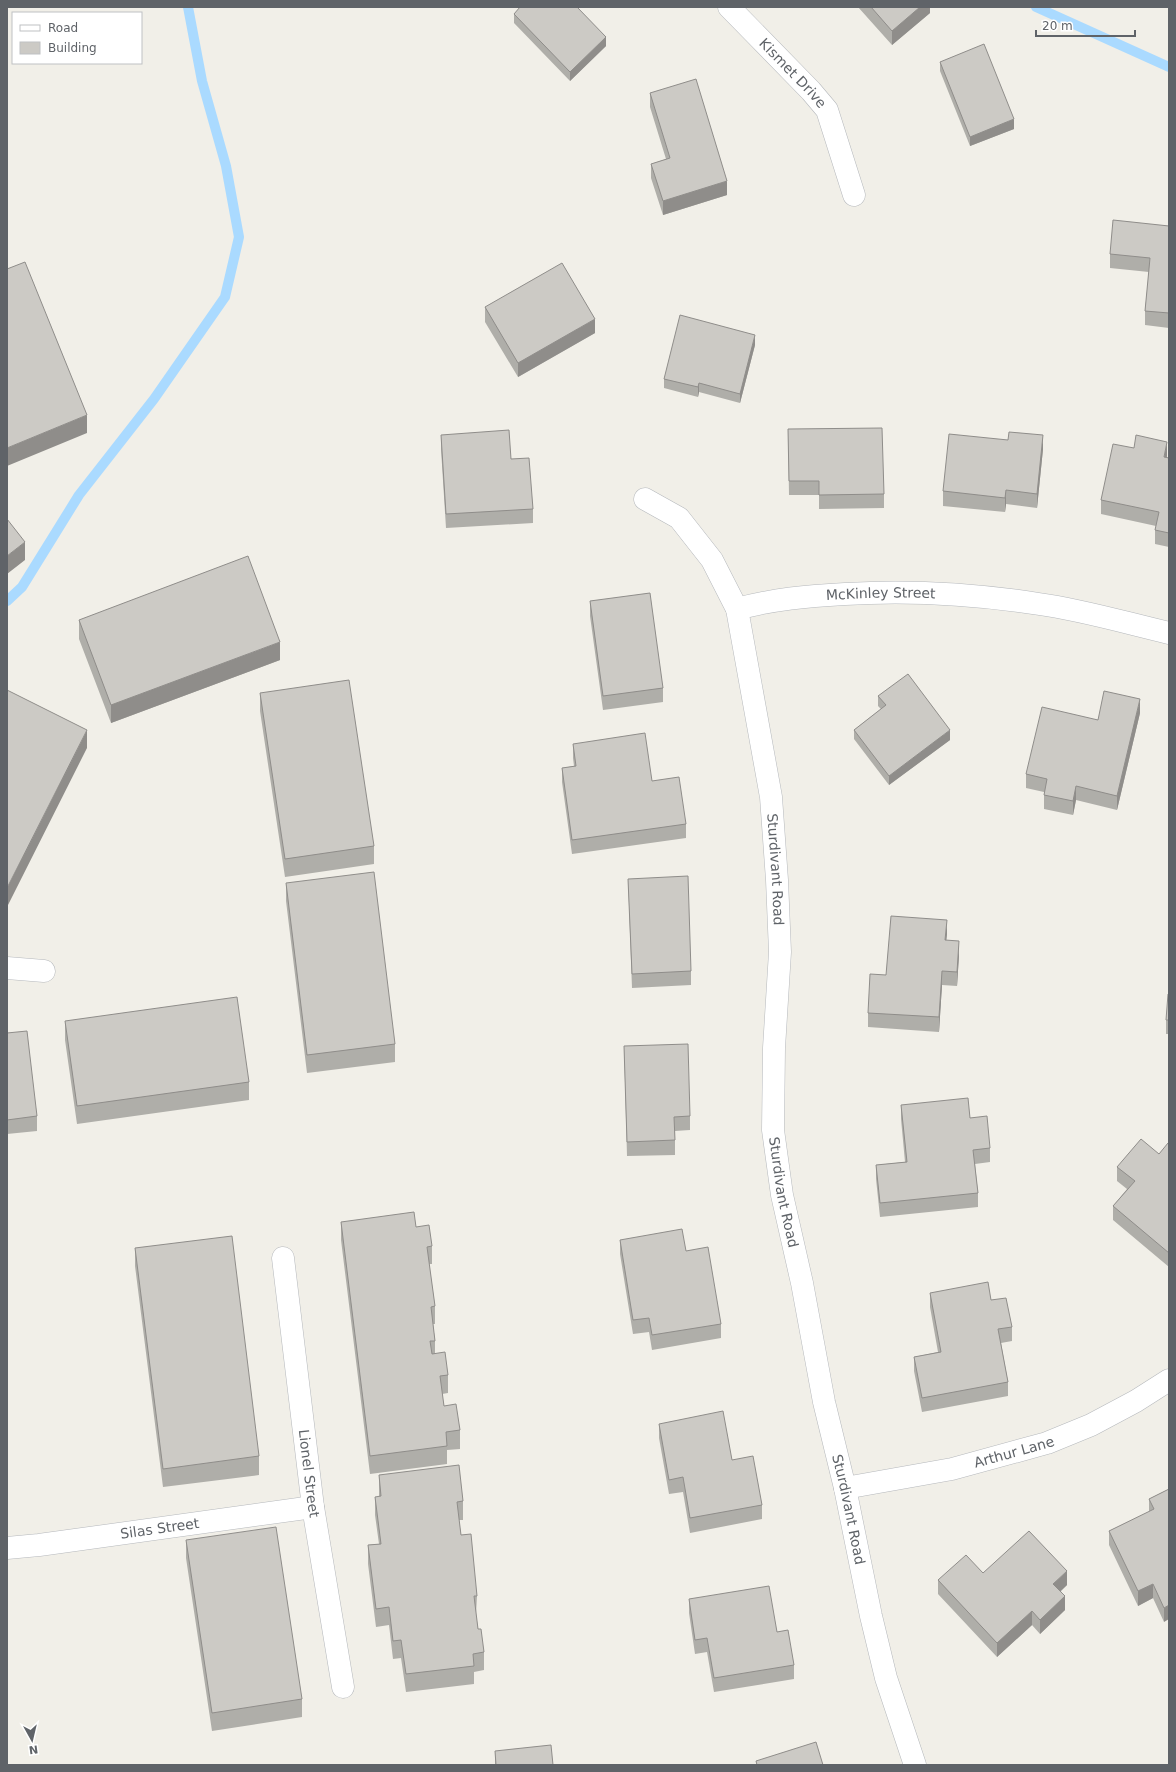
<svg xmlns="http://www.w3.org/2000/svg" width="1176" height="1772" font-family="'DejaVu Sans',sans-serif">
	<rect width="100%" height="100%" fill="#f1efe8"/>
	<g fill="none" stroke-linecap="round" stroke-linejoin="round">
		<path stroke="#aadaff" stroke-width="10" d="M 1036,7 L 1169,67
			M 7,601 L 22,587 L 79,495 L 154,399 L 225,297 L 239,237 L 226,166 L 202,81 L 188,7"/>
		<g stroke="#b5b8bc" stroke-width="23">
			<g id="minor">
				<path id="s1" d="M 729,7 L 811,91 L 827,110 L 854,195"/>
				<path id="s2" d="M 645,499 L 679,518 L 712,560 L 737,609 L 771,797 L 777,880 L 780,952 L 774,1048 L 773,1130 L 782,1195 L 802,1283 L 824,1402 L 845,1488 L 871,1616 L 886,1678 L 915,1765"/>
				<path id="s3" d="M 737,609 C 773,599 808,596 845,594 C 910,590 975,594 1039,604 C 1083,610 1126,623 1169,633"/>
				<path d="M 7,968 L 44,971"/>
				<path id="s4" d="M 283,1258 L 313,1507 L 343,1687"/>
				<path id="s5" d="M 845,1488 L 952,1469 L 1047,1443 L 1091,1425 L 1136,1401 L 1169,1380"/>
				<path id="s6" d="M 7,1548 L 39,1545 L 313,1507"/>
			</g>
		</g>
		<use href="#minor" stroke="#fff" stroke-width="22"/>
	</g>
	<path fill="#afaea9" d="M 858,7 L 930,7 L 930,13 L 892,45 Z
		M 514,14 L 606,46 L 570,81 L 514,23 Z
		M 940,62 L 1014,129 L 970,146 L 940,71 Z
		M 650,93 L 727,195 L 663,215 L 651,178 L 651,164 L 666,159 L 650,107 Z
		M 1169,226 L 1169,328 L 1145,325 L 1145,311 L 1149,272 L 1110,268 L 1110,254 Z
		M 485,307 L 595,333 L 518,377 L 485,322 Z
		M 755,345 L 740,403 L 699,392 L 698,397 L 664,388 L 664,379 Z
		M 788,429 L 884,494 L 884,508 L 819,509 L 819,495 L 789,495 Z
		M 441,435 L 511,459 L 533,509 L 533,523 L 446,528 L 441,449 Z
		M 1043,449 L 1037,508 L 1006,504 L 1005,512 L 943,506 L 943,491 Z
		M 1167,456 L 1167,458 L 1169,458 L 1169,547 L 1155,544 L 1155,530 L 1156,526 L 1101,514 L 1101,500 Z
		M 590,601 L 663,688 L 663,702 L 603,710 L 590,616 Z
		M 79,620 L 280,660 L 111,723 L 79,639 Z
		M 260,693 L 374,846 L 374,864 L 285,877 L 260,711 Z
		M 878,696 L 950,740 L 889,785 L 854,739 L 854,730 L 881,709 L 878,706 Z
		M 1140,713 L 1117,810 L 1076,800 L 1073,815 L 1044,809 L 1044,792 L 1026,788 L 1026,774 L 1098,720 Z
		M 573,744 L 652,781 L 686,824 L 686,838 L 572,854 L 562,782 L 562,768 L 574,766 L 573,758 Z
		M 628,879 L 691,971 L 691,985 L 632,988 Z
		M 286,883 L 395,1044 L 395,1062 L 307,1073 L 286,901 Z
		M 947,934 L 946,940 L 959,955 L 957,986 L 942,985 L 939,1032 L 868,1027 L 868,1013 L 886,975 Z
		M 1169,994 L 1169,1034 L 1166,1034 L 1166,1020 Z
		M 65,1021 L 249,1082 L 249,1100 L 77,1124 L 65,1040 Z
		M 7,1033 L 37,1116 L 37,1131 L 7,1134 Z
		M 624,1046 L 690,1116 L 690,1130 L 675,1131 L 675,1155 L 627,1156 Z
		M 901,1105 L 990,1148 L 990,1162 L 975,1164 L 978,1193 L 978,1207 L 880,1217 L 876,1179 L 876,1165 L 905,1162 L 901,1119 Z
		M 1169,1144 L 1169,1267 L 1113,1220 L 1113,1206 L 1127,1189 L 1117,1181 L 1117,1167 L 1159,1154 Z
		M 341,1222 L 416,1227 L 432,1246 L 432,1264 L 429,1264 L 435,1306 L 435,1324 L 433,1324 L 435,1341 L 435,1354 L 448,1375 L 448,1393 L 442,1394 L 444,1406 L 460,1430 L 460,1449 L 447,1450 L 447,1464 L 370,1474 L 341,1240 Z
		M 620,1240 L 686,1251 L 721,1324 L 721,1338 L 652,1350 L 649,1332 L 633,1334 L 620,1254 Z
		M 135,1248 L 259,1456 L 259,1475 L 163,1487 L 135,1266 Z
		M 930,1293 L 991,1300 L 1012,1327 L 1012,1341 L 1001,1343 L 1008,1382 L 1008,1396 L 922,1412 L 914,1371 L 914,1357 L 938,1352 L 930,1307 Z
		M 659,1424 L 732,1460 L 762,1505 L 762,1519 L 690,1533 L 683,1492 L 669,1494 L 659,1438 Z
		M 379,1475 L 463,1501 L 463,1520 L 459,1520 L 461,1535 L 477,1596 L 476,1614 L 478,1629 L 484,1652 L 484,1670 L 474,1672 L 474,1684 L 406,1692 L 401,1658 L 393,1659 L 389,1625 L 376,1627 L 368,1564 L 368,1545 L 379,1544 L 375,1515 L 375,1497 L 379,1497 Z
		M 1169,1489 L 1164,1622 L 1153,1598 L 1138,1606 L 1109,1545 L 1109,1531 L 1149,1512 L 1149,1499 Z
		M 186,1540 L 302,1699 L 302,1717 L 212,1731 L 186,1558 Z
		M 983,1573 L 1067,1585 L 1061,1591 L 1065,1610 L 1040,1634 L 1032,1625 L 997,1657 L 938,1594 L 938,1580 Z
		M 689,1599 L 777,1632 L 794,1665 L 794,1679 L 714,1692 L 707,1652 L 695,1654 L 689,1613 Z
		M 495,1751 L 553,1765 L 495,1765 Z"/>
	<path fill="#8f8d8a" d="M 920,7 L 930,7 L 930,13 L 892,45 L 892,31 Z
		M 606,37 L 606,46 L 570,81 L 570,72 Z
		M 1014,119 L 1014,129 L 970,146 L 970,137 Z
		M 727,181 L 727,195 L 663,215 L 663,201 Z
		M 595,319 L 595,333 L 518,377 L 518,363 Z
		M 755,335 L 755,345 L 740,403 L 740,394 Z
		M 699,383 L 699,392 L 698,397 L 698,387 Z
		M 87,415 L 87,433 L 7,466 L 7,448 Z
		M 1043,435 L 1043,449 L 1037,508 L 1037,494 Z
		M 1167,442 L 1167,456 L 1164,471 L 1164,457 Z
		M 1006,490 L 1006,504 L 1005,512 L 1005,498 Z
		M 25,542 L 25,560 L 7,574 L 7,556 Z
		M 280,642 L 280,660 L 111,723 L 111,705 Z
		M 1140,699 L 1140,713 L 1117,810 L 1117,796 Z
		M 87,730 L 87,748 L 7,907 L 7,888 Z
		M 950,730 L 950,740 L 889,785 L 889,776 Z
		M 1076,786 L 1076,800 L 1073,815 L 1073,801 Z
		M 947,920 L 947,934 L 945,954 L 945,940 Z
		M 959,941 L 959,955 L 957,986 L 957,972 Z
		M 942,971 L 942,985 L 939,1032 L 939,1017 Z
		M 1067,1571 L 1067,1585 L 1053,1598 L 1053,1584 Z
		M 1153,1584 L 1153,1598 L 1138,1606 L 1138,1591 Z
		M 1065,1596 L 1065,1610 L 1040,1634 L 1040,1620 Z
		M 1169,1605 L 1169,1619 L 1164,1622 L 1164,1608 Z
		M 1032,1611 L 1032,1625 L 997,1657 L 997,1643 Z"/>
	<path fill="#cccac5" stroke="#8f8d8a" d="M 520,7 L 577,7 L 606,37 L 570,72 L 514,14 Z
		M 871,7 L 920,7 L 892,31 Z
		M 984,44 L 1014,119 L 970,137 L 940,62 Z
		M 696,79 L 727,181 L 663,201 L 651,164 L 670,158 L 650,93 Z
		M 1113,220 L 1169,226 L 1169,313 L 1145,311 L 1150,258 L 1110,254 Z
		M 25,262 L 87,415 L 7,448 L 7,269 Z
		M 562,263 L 595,319 L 518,363 L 485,307 Z
		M 680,315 L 755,335 L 740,394 L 699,383 L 698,387 L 664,379 Z
		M 882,428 L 884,494 L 819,495 L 819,481 L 789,481 L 788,429 Z
		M 509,430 L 511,459 L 529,458 L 533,509 L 446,514 L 441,435 Z
		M 1009,432 L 1043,435 L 1037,494 L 1006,490 L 1005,498 L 943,491 L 949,434 L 1008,440 Z
		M 1136,435 L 1167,442 L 1164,457 L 1169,458 L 1169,533 L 1155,530 L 1159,512 L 1101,500 L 1113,444 L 1134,448 Z
		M 7,519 L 25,542 L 7,556 Z
		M 248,556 L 280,642 L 111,705 L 79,620 Z
		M 650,593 L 663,688 L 603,696 L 590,601 Z
		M 908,674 L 950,730 L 889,776 L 854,730 L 886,705 L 878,696 Z
		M 349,680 L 374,846 L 285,859 L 260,693 Z
		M 7,690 L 87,730 L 7,888 Z
		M 1104,691 L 1140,699 L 1117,796 L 1076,786 L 1073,801 L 1044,795 L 1047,779 L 1026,774 L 1042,707 L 1098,720 Z
		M 645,733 L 652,781 L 679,777 L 686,824 L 572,840 L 562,768 L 576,766 L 573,744 Z
		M 374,872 L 395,1044 L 307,1055 L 286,883 Z
		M 688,876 L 691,971 L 632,974 L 628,879 Z
		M 891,916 L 947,920 L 945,940 L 959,941 L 957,972 L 942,971 L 939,1017 L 868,1013 L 870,974 L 886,975 Z
		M 1168,994 L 1169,994 L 1169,1020 L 1166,1020 Z
		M 237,997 L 249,1082 L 77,1106 L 65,1021 Z
		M 27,1031 L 37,1116 L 7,1120 L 7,1033 Z
		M 688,1044 L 690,1116 L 674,1117 L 675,1140 L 627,1142 L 624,1046 Z
		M 968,1098 L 970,1118 L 987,1116 L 990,1148 L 973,1150 L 978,1193 L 880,1203 L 876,1165 L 907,1162 L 901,1105 Z
		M 1141,1139 L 1159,1154 L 1168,1143 L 1169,1144 L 1169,1253 L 1113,1206 L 1135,1181 L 1117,1167 Z
		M 414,1212 L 416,1227 L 429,1225 L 432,1246 L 427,1247 L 435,1306 L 431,1307 L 435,1341 L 430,1341 L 432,1354 L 445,1352 L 448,1375 L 440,1376 L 444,1406 L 456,1404 L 460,1430 L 446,1432 L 447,1446 L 370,1456 L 341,1222 Z
		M 682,1229 L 686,1251 L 708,1247 L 721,1324 L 652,1335 L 649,1318 L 633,1320 L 620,1240 Z
		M 232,1236 L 259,1456 L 163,1469 L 135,1248 Z
		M 988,1282 L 991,1300 L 1006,1298 L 1012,1327 L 998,1329 L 1008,1382 L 922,1398 L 914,1357 L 941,1352 L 930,1293 Z
		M 723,1411 L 732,1460 L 753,1456 L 762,1505 L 690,1518 L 683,1477 L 669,1480 L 659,1424 Z
		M 459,1465 L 463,1501 L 457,1502 L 461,1535 L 471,1534 L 477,1596 L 474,1596 L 478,1629 L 481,1629 L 484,1652 L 473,1654 L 474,1666 L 406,1674 L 401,1640 L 393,1641 L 389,1607 L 376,1609 L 368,1545 L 381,1544 L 375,1497 L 381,1496 L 379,1475 Z
		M 1169,1489 L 1169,1605 L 1164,1608 L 1153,1584 L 1138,1591 L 1109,1531 L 1154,1509 L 1149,1499 Z
		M 276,1527 L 302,1699 L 212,1713 L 186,1540 Z
		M 1029,1531 L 1067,1571 L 1053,1584 L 1065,1596 L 1040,1620 L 1032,1611 L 997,1643 L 938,1580 L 966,1555 L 983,1573 Z
		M 769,1586 L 777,1632 L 788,1630 L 794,1665 L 714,1678 L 707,1638 L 695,1640 L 689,1599 Z
		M 816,1742 L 823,1765 L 757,1765 L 756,1761 Z
		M 551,1745 L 553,1765 L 496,1765 L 495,1751 Z"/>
	<g text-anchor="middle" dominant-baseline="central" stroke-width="3" stroke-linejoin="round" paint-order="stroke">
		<g font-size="14" fill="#5f6368" stroke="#fff">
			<text stroke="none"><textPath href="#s1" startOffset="92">Kismet Drive</textPath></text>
			<text stroke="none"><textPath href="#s3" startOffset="145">McKinley Street</textPath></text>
			<text stroke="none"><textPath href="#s2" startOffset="411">Sturdivant Road</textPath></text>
			<text stroke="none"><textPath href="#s2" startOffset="735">Sturdivant Road</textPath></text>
			<text stroke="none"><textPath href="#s5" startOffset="173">Arthur Lane</textPath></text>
			<text stroke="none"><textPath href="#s4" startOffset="217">Lionel Street</textPath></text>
			<text stroke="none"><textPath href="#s2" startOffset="1059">Sturdivant Road</textPath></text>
			<text stroke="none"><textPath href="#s6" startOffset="154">Silas Street</textPath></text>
		</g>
	</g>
	<rect width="1176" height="1772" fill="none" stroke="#5f6368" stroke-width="16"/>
	<rect x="12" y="12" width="130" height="52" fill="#ffffff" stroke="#bfc1c3"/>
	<rect x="20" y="25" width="20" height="6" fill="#ffffff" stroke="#bfc1c3"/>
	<text x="48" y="32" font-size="12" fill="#5f6368">Road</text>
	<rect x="20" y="42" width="20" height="12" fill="#cccac5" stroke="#bfc1c3"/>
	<text x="48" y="52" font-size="12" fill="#5f6368">Building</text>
	<g transform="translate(32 1740) rotate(172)" stroke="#ffffff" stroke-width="3" paint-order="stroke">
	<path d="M0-3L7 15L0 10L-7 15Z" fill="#5f6368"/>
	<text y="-6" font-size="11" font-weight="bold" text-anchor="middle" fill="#5f6368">N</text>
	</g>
	<path d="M1036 30v6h99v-6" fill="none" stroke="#5f6368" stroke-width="2"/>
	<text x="1042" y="30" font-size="12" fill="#5f6368" stroke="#ffffff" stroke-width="3" paint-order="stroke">20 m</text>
</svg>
